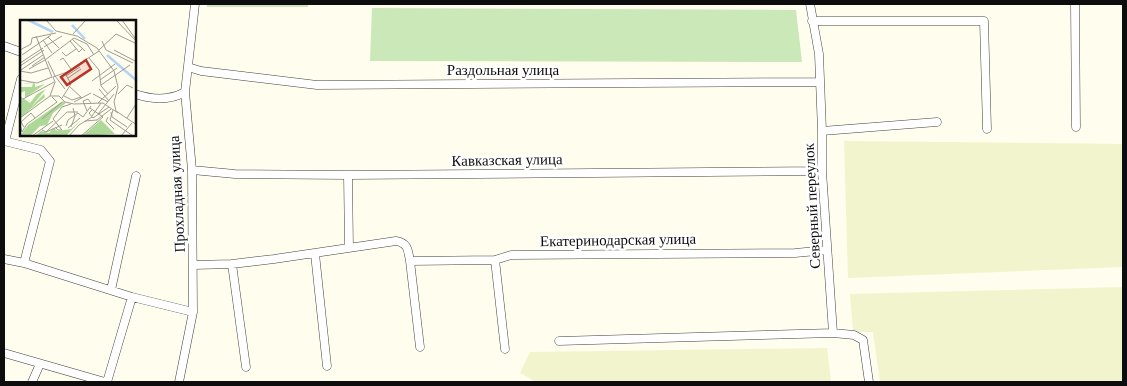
<svg xmlns="http://www.w3.org/2000/svg" width="1127" height="386" font-family="'Times New Roman',serif">
	<rect width="100%" height="100%" fill="#fffded"/>
	<path fill="#f2f4ce" d="M 844,141 L 1123,144 L 1123,267 L 848,278 Z
		M 1123,287 L 1123,382 L 880,382 L 873,332 L 853,332 L 850,294 Z
		M 827,348 L 831,382 L 536,382 L 520,373 L 530,352 Z"/>
	<path fill="#cbe8b8" d="M 207,4 L 308,4 L 308,7 L 207,7 Z
		M 372,8 L 796,10 L 802,62 L 370,61 Z"/>
	<g fill="none" stroke-linecap="round" stroke-linejoin="round">
		<g stroke="#404040" stroke-width="9">
			<path id="minor" d="M 810,4 L 819,54 L 822,131 L 822,171 L 833,333 L 854,335 L 863,340 L 869,382
				M 1075,4 L 1076,127
				M 812,21 L 984,21 L 987,129
				M 4,46 L 21,52
				M 188,67 L 201,71 L 317,85 L 820,82
				M 135,94 C 153,100 169,101 185,92
				M 822,131 L 937,122
				M 4,141 L 41,150 L 50,161 L 24,263
				M 5,141 L 21,79
				M 192,170 L 235,174 L 348,175 L 822,171
				M 348,175 L 349,248
				M 315,254 L 327,366
				M 4,259 L 24,263 L 132,297 L 193,312
				M 495,260 L 505,349
				M 410,261 L 495,260 L 511,255 L 795,253 L 827,250
				M 232,264 L 246,367
				M 194,265 L 232,264 L 274,259 L 396,241 C 408,243 408,250 410,261 L 420,347
				M 111,290 L 136,176
				M 559,341 L 833,333
				M 4,353 L 105,382
				M 32,382 L 40,364
				M 107,382 L 132,297
				M 179,382 L 193,312 L 192,170 L 185,92 L 195,4"/>
		</g>
		<use href="#minor" stroke="#fff" stroke-width="8"/>
	</g>
	<g text-anchor="middle" dominant-baseline="central" stroke-width="5" stroke-linejoin="round" paint-order="stroke">
		<g font-size="15" fill="#0d0d0d" stroke="#fff">
			<text x="503" y="70">Раздольная улица</text>
			<text transform="translate(507 160) rotate(-1)">Кавказская улица</text>
			<text transform="translate(177 194) rotate(-93)">Прохладная улица</text>
			<text transform="translate(812 206) rotate(-93)">Северный переулок</text>
			<text transform="translate(618 240) rotate(-1)">Екатеринодарская улица</text>
		</g>
	</g>
	<g transform="translate(20 20)">
		<rect width="116" height="116" fill="#fffded"/>
		<path d="M 12,62 L 15,64 L 15,67 L 25,64 L 5,78 L 5,71 L 0,73 L 0,67 L 12,67 L 13,63 L 3,64 ZM 26,69 L 11,87 L 24,74 L 25,77 L 0,98 L 0,76 L 10,83 L 17,74 ZM 35,76 L 46,83 L 33,93 L 27,105 L 20,106 L 10,116 L 0,116 L 8,105 L 43,81 ZM 61,100 L 46,116 L 16,115 L 21,111 L 29,113 L 33,108 L 38,111 L 51,109 ZM 81,100 L 95,114 L 62,116 Z" fill="#add897"/>
		<path fill="none" stroke="#b3d4f4" stroke-width="2.5" d="M 8,0 L 33,12M 52,5 L 65,19M 87,35 L 117,61"/>
		<path fill="none" stroke="#9e9d93" stroke-width="1" d="M 26,0 L 36,11 L 57,16 L 77,28 L 94,51 L 98,67 L 94,82 L 96,91 L 117,105M 96,0 L 117,22M 102,0 L 117,21M 53,14 L 66,0M 16,16 L 32,57M 28,17 L 39,28M 52,19 L 65,31M 23,20 L 32,33M 82,21 L 86,30 L 113,43M 24,27 L 42,16M 63,28 L 59,32 L 50,21 L 54,18 L 67,24 L 74,35M 0,30 L 11,24 L 12,18 L 36,13M 79,30 L 96,14 L 117,24M 94,30 L 115,41M 42,32 L 46,36 L 56,29M 2,35 L 31,15M 69,38 L 79,50 L 81,66 L 88,74M 25,40 L 50,21M 40,40 L 43,38 L 51,49M 28,41 L 35,56M 0,43 L 23,28M 0,46 L 24,30M 12,46 L 25,37M 9,49 L 25,40M 1,50 L 23,35M 0,51 L 11,53 L 28,48M 35,56 L 45,69M 46,56 L 60,47M 48,58 L 61,49M 0,60 L 17,63 L 32,57M 80,60 L 97,48M 72,61 L 95,44M 81,65 L 110,45M 49,66 L 62,78M 79,69 L 89,81M 73,74 L 88,82M 98,74 L 107,65 L 113,68M 30,76 L 35,62 L 33,57 L 47,52 L 79,31M 44,76 L 52,80 L 61,77M 42,78 L 51,64 L 45,53M 3,79 L 34,62M 54,82 L 71,73M 78,83 L 96,66M 72,90 L 69,93 L 73,98 L 89,87M 93,90 L 90,100 L 113,116M 67,91 L 63,81 L 68,79 L 71,83M 91,92 L 92,97 L 107,107M 78,94 L 94,74M 72,96 L 81,83M 88,97 L 86,101 L 94,109M 0,98 L 30,76 L 39,76 L 45,82 L 54,84 L 83,83 L 98,93M 107,98 L 116,84M 22,99 L 42,82M 65,101 L 77,100 L 91,89M 0,105 L 2,112 L 7,104 L 37,82 L 32,77M 46,106 L 48,100 L 58,93 L 63,97 L 71,86M 4,107 L 1,102 L 11,93 L 15,98M 35,107 L 38,110 L 42,110 L 33,99 L 42,87 L 51,84M 51,107 L 55,96 L 53,88M 48,108 L 60,98M 22,110 L 26,112 L 47,92 L 58,92M 26,112 L 42,105M 12,116 L 33,101M 49,116 L 59,105 L 72,97M 61,116 L 83,97 L 70,88M 101,116 L 112,103"/>
		<path fill="#b93328" fill-opacity="0.15" stroke="#b93328" stroke-width="2.5" d="M 66,40 L 71,49 L 47,65 L 41,57 Z"/>
		<rect width="116" height="116" fill="none" stroke="#0d0d0d" stroke-width="2.5"/>
	</g>
	<rect width="1127" height="386" fill="none" stroke="#0d0d0d" stroke-width="10"/>
</svg>
